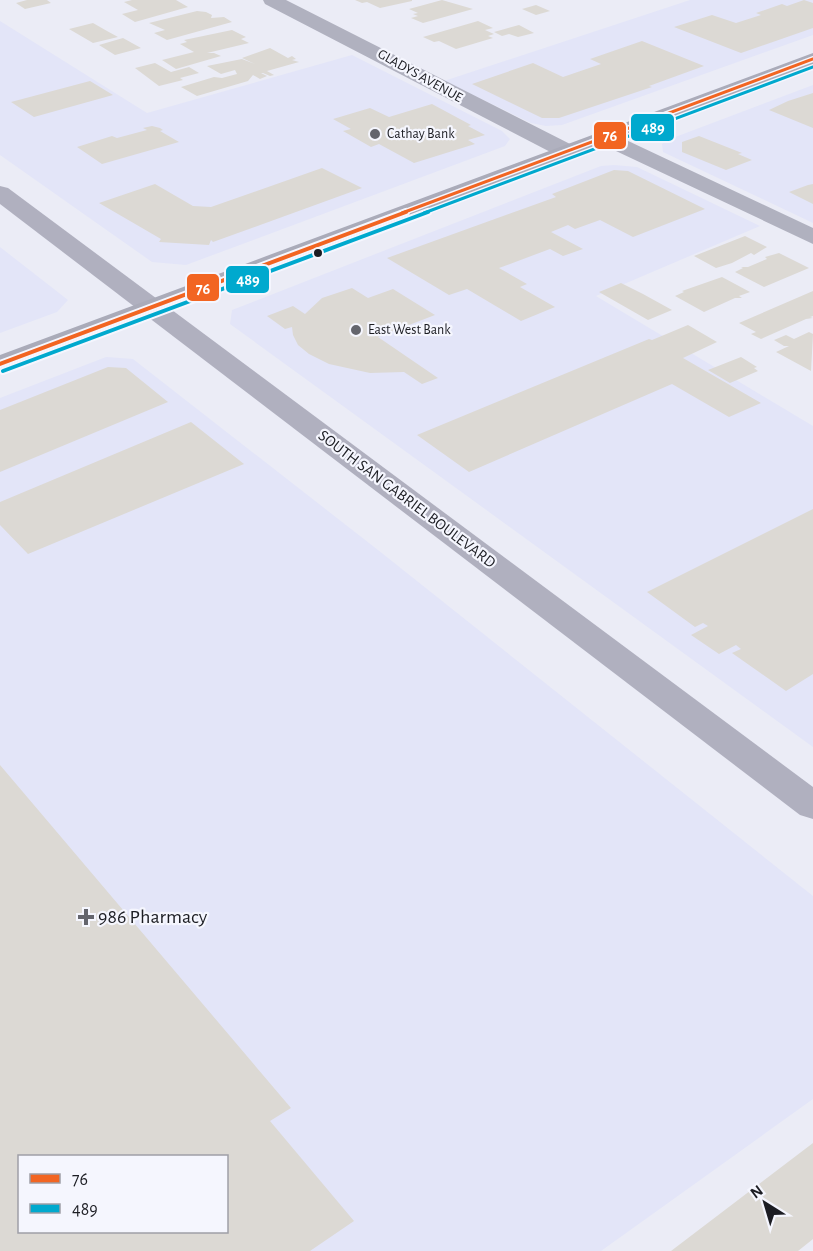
<svg xmlns="http://www.w3.org/2000/svg" width="813" height="1251" font-family="'Alegreya Sans',sans-serif">
	<rect width="100%" height="100%" fill="#ebecf6"/>
	<path fill="#e3e5f8" fill-rule="evenodd" d="M 690,0 L 813,0 L 813,35 L 562,125 L 546,126 L 531,123 L 444,81 Z
		M 0,21 L 147,113 L 352,55 L 502,131 L 510,139 L 505,146 L 186,265 L 152,262 L 0,155 Z
		M 813,85 L 813,223 L 663,152 L 662,144 L 670,139 Z
		M 614,165 L 637,167 L 760,226 L 596,296 L 813,426 L 813,747 L 230,324 L 232,310 L 601,166 Z
		M 0,247 L 68,300 L 57,312 L 0,333 Z
		M 106,357 L 133,359 L 378,550 L 813,896 L 813,1099 L 601,1251 L 0,1251 L 0,398 ZM 20,1156 L 226,1156 L 226,1232 L 20,1232 Z"/>
	<path fill="#dcd9d4" fill-rule="evenodd" d="M 27,0 L 47,0 L 51,3 L 25,9 L 16,3 Z
		M 132,0 L 176,0 L 188,7 L 135,22 L 122,14 L 138,10 L 124,2 Z
		M 355,0 L 412,0 L 412,1 L 380,8 L 367,2 L 362,3 Z
		M 442,0 L 473,9 L 423,23 L 411,18 L 418,16 L 413,14 L 418,13 L 409,9 Z
		M 804,0 L 813,3 L 813,28 L 741,53 L 674,27 L 712,15 L 736,23 L 761,15 L 756,13 L 782,4 L 787,6 Z
		M 536,5 L 550,11 L 536,15 L 522,9 Z
		M 197,11 L 206,12 L 212,15 L 211,18 L 224,17 L 232,22 L 167,40 L 154,33 L 165,30 L 149,23 Z
		M 478,21 L 493,28 L 485,30 L 494,34 L 488,36 L 493,38 L 456,49 L 439,41 L 434,42 L 423,37 Z
		M 93,23 L 107,31 L 118,37 L 93,43 L 69,29 Z
		M 519,25 L 534,33 L 518,37 L 509,34 L 502,36 L 494,32 Z
		M 232,30 L 246,37 L 241,39 L 249,43 L 207,53 L 214,53 L 221,56 L 176,69 L 162,60 L 194,52 L 180,44 L 187,42 L 184,40 Z
		M 123,38 L 141,48 L 115,55 L 99,45 Z
		M 642,41 L 704,66 L 649,86 L 652,87 L 559,118 L 542,118 L 472,84 L 533,63 L 563,77 L 601,64 L 590,59 Z
		M 270,48 L 288,58 L 292,56 L 296,59 L 292,60 L 299,62 L 267,71 L 274,75 L 270,76 L 263,73 L 261,73 L 267,76 L 260,79 L 253,75 L 248,81 L 197,96 L 181,87 L 214,77 L 222,78 L 237,74 L 235,70 L 221,74 L 207,66 L 242,59 L 255,64 L 242,58 Z
		M 155,63 L 171,72 L 189,67 L 199,73 L 180,78 L 183,80 L 159,86 L 135,68 Z
		M 90,81 L 113,95 L 34,117 L 11,102 Z
		M 813,93 L 813,128 L 769,110 L 788,101 Z
		M 432,104 L 471,125 L 468,126 L 485,135 L 468,140 L 475,144 L 414,163 L 379,144 L 371,147 L 343,131 L 351,129 L 333,119 L 370,108 L 389,117 Z
		M 152,126 L 160,128 L 163,130 L 160,131 L 179,142 L 102,164 L 77,147 L 112,136 L 117,138 L 147,130 L 143,128 Z
		M 699,136 L 742,153 L 738,154 L 752,160 L 726,170 L 682,152 L 682,142 Z
		M 322,168 L 362,188 L 213,242 L 211,240 L 209,245 L 159,242 L 161,239 L 99,203 L 155,184 L 193,206 L 211,207 Z
		M 614,170 L 628,171 L 705,209 L 633,237 L 600,220 L 575,229 L 568,225 L 551,232 L 583,249 L 563,256 L 550,249 L 499,268 L 527,284 L 520,287 L 555,307 L 521,321 L 467,289 L 449,295 L 387,258 L 556,197 L 552,194 Z
		M 813,184 L 813,204 L 789,192 L 808,185 Z
		M 745,236 L 767,247 L 754,255 L 751,253 L 732,263 L 716,268 L 694,256 Z
		M 779,253 L 809,268 L 764,287 L 735,272 L 743,268 L 741,267 L 748,267 L 767,259 L 765,257 Z
		M 722,277 L 750,292 L 739,296 L 742,298 L 735,298 L 704,312 L 675,296 L 684,292 L 682,291 Z
		M 621,283 L 643,294 L 672,310 L 648,320 L 599,292 Z
		M 352,288 L 368,298 L 393,289 L 435,315 L 378,337 L 438,378 L 422,384 L 404,372 L 370,373 L 329,364 L 309,354 L 298,345 L 293,335 L 292,327 L 285,329 L 267,316 L 293,306 L 305,314 L 322,298 Z
		M 813,291 L 813,316 L 810,317 L 813,318 L 806,319 L 761,339 L 751,334 L 756,332 L 739,323 Z
		M 688,325 L 717,342 L 683,358 L 761,403 L 729,417 L 672,384 L 469,472 L 417,435 L 649,339 L 652,340 Z
		M 809,332 L 813,334 L 811,371 L 776,352 L 789,346 L 784,346 L 774,340 L 786,335 L 794,339 Z
		M 741,357 L 757,367 L 754,368 L 758,371 L 730,383 L 708,370 Z
		M 108,367 L 126,368 L 168,402 L 0,472 L 0,410 Z
		M 191,422 L 244,464 L 28,554 L 0,525 L 0,502 Z
		M 813,509 L 813,674 L 786,691 L 732,653 L 741,649 L 736,645 L 719,654 L 691,635 L 708,626 L 703,623 L 695,627 L 647,592 Z
		M 0,765 L 291,1108 L 270,1121 L 354,1221 L 310,1251 L 0,1251 ZM 20,1156 L 226,1156 L 226,1232 L 20,1232 Z
		M 813,1143 L 813,1239 L 798,1251 L 671,1251 Z"/>
	<g fill="none" stroke-linecap="round" stroke-linejoin="round">
		<path fill="#b0b1bf" fill-rule="evenodd" d="M 263,0 L 286,0 L 576,147 L 579,152 L 576,157 L 568,159 L 560,157 L 265,4 Z
			M 607,131 L 813,228 L 813,244 L 599,143 L 596,138 L 599,133 Z"/>
		<path fill="#b0b0bf" fill-rule="evenodd" d="M 0,186 L 8,188 L 813,787 L 813,819 L 800,815 L 0,204 Z"/>
		<path fill="#aaabb9" fill-rule="evenodd" d="M 813,53 L 813,66 L 0,372 L 0,355 Z"/>
		<g stroke="#f5f6fe" stroke-width="6">
			<path id="bus-1-far1" d="M 402,213 L 813,59"/>
		</g>
		<g stroke="#f5f6fe" stroke-width="8">
			<path id="bus-1" d="M 0,364 L 406,212"/>
		</g>
		<g stroke="#f5f6fe" stroke-width="6">
			<path id="bus-2-far1" d="M 424,213 L 813,67"/>
		</g>
		<g stroke="#f5f6fe" stroke-width="8">
			<path id="bus-2" d="M 3,371 L 428,212"/>
		</g>
		<use href="#bus-1-far1" stroke="#f26522" stroke-width="3"/>
		<use href="#bus-1" stroke="#f26522" stroke-width="4"/>
		<use href="#bus-2-far1" stroke="#00a9ce" stroke-width="3"/>
		<use href="#bus-2" stroke="#00a9ce" stroke-width="4"/>
	</g>
	<g fill="#64656d" stroke="#f5f6fe" stroke-width="2">
		<circle cx="375" cy="134" r="6"/>
		<circle cx="356" cy="330" r="6"/>
		<path d="M83 908h6v6h6v6h-6v6h-6v-6h-6v-6h6z"/>
	</g>
	<circle fill="#1c1d23" stroke="#f5f6fe" stroke-width="2" cx="318" cy="253" r="5"/>
	<g text-anchor="middle" dominant-baseline="central" stroke-width="4.5" stroke-linejoin="round" paint-order="stroke">
		<g font-size="14" fill="#1c1d23" stroke="#f5f6fe">
			<text transform="translate(420 76) rotate(29)">GLADYS AVENUE</text>
		</g>
		<g font-size="14" fill="#1c1d23" stroke="#f5f6fe" text-anchor="start">
			<text x="387" y="134">Cathay Bank</text>
			<text x="368" y="330">East West Bank</text>
		</g>
		<g font-size="16" fill="#1c1d23" stroke="#f5f6fe">
			<text transform="translate(407 499) rotate(37)">SOUTH SAN GABRIEL BOULEVARD</text>
		</g>
		<g font-size="20" fill="#1c1d23" stroke="#f5f6fe" text-anchor="start">
			<text x="98" y="917">986 Pharmacy</text>
		</g>
	</g>
	<g stroke="#f5f6fe" stroke-width="2">
		<rect x="630" y="113" width="45" height="29" rx="6" fill="#00a9ce"/>
		<rect x="593" y="121" width="34" height="29" rx="6" fill="#f26522"/>
		<rect x="225" y="265" width="45" height="29" rx="6" fill="#00a9ce"/>
		<rect x="186" y="273" width="34" height="29" rx="6" fill="#f26522"/>
	</g>
	<g font-size="16" text-anchor="middle" font-weight="bold" fill="#fff">
		<text x="653" y="133">489</text>
		<text x="610" y="141">76</text>
		<text x="248" y="285">489</text>
		<text x="203" y="294">76</text>
	</g>
	<rect x="18" y="1155" width="210" height="78" fill="#f5f6fe" stroke="#9e9fa6" stroke-width="1.5"/>
	<rect x="30" y="1174" width="30" height="9" fill="#f26522" stroke="#9e9fa6" stroke-width="1.5"/>
	<text x="72" y="1185" font-size="18" fill="#1c1d23">76</text>
	<rect x="30" y="1204" width="30" height="9" fill="#00a9ce" stroke="#9e9fa6" stroke-width="1.5"/>
	<text x="72" y="1215" font-size="18" fill="#1c1d23">489</text>
	<g transform="translate(765 1203) rotate(323)" stroke="#f5f6fe" stroke-width="4.5" paint-order="stroke">
	<path d="M0-4.5L10 22L0 15L-10 22Z" fill="#1c1d23"/>
	<text y="-9" font-size="16" font-weight="bold" text-anchor="middle" fill="#1c1d23">N</text>
	</g>
</svg>
